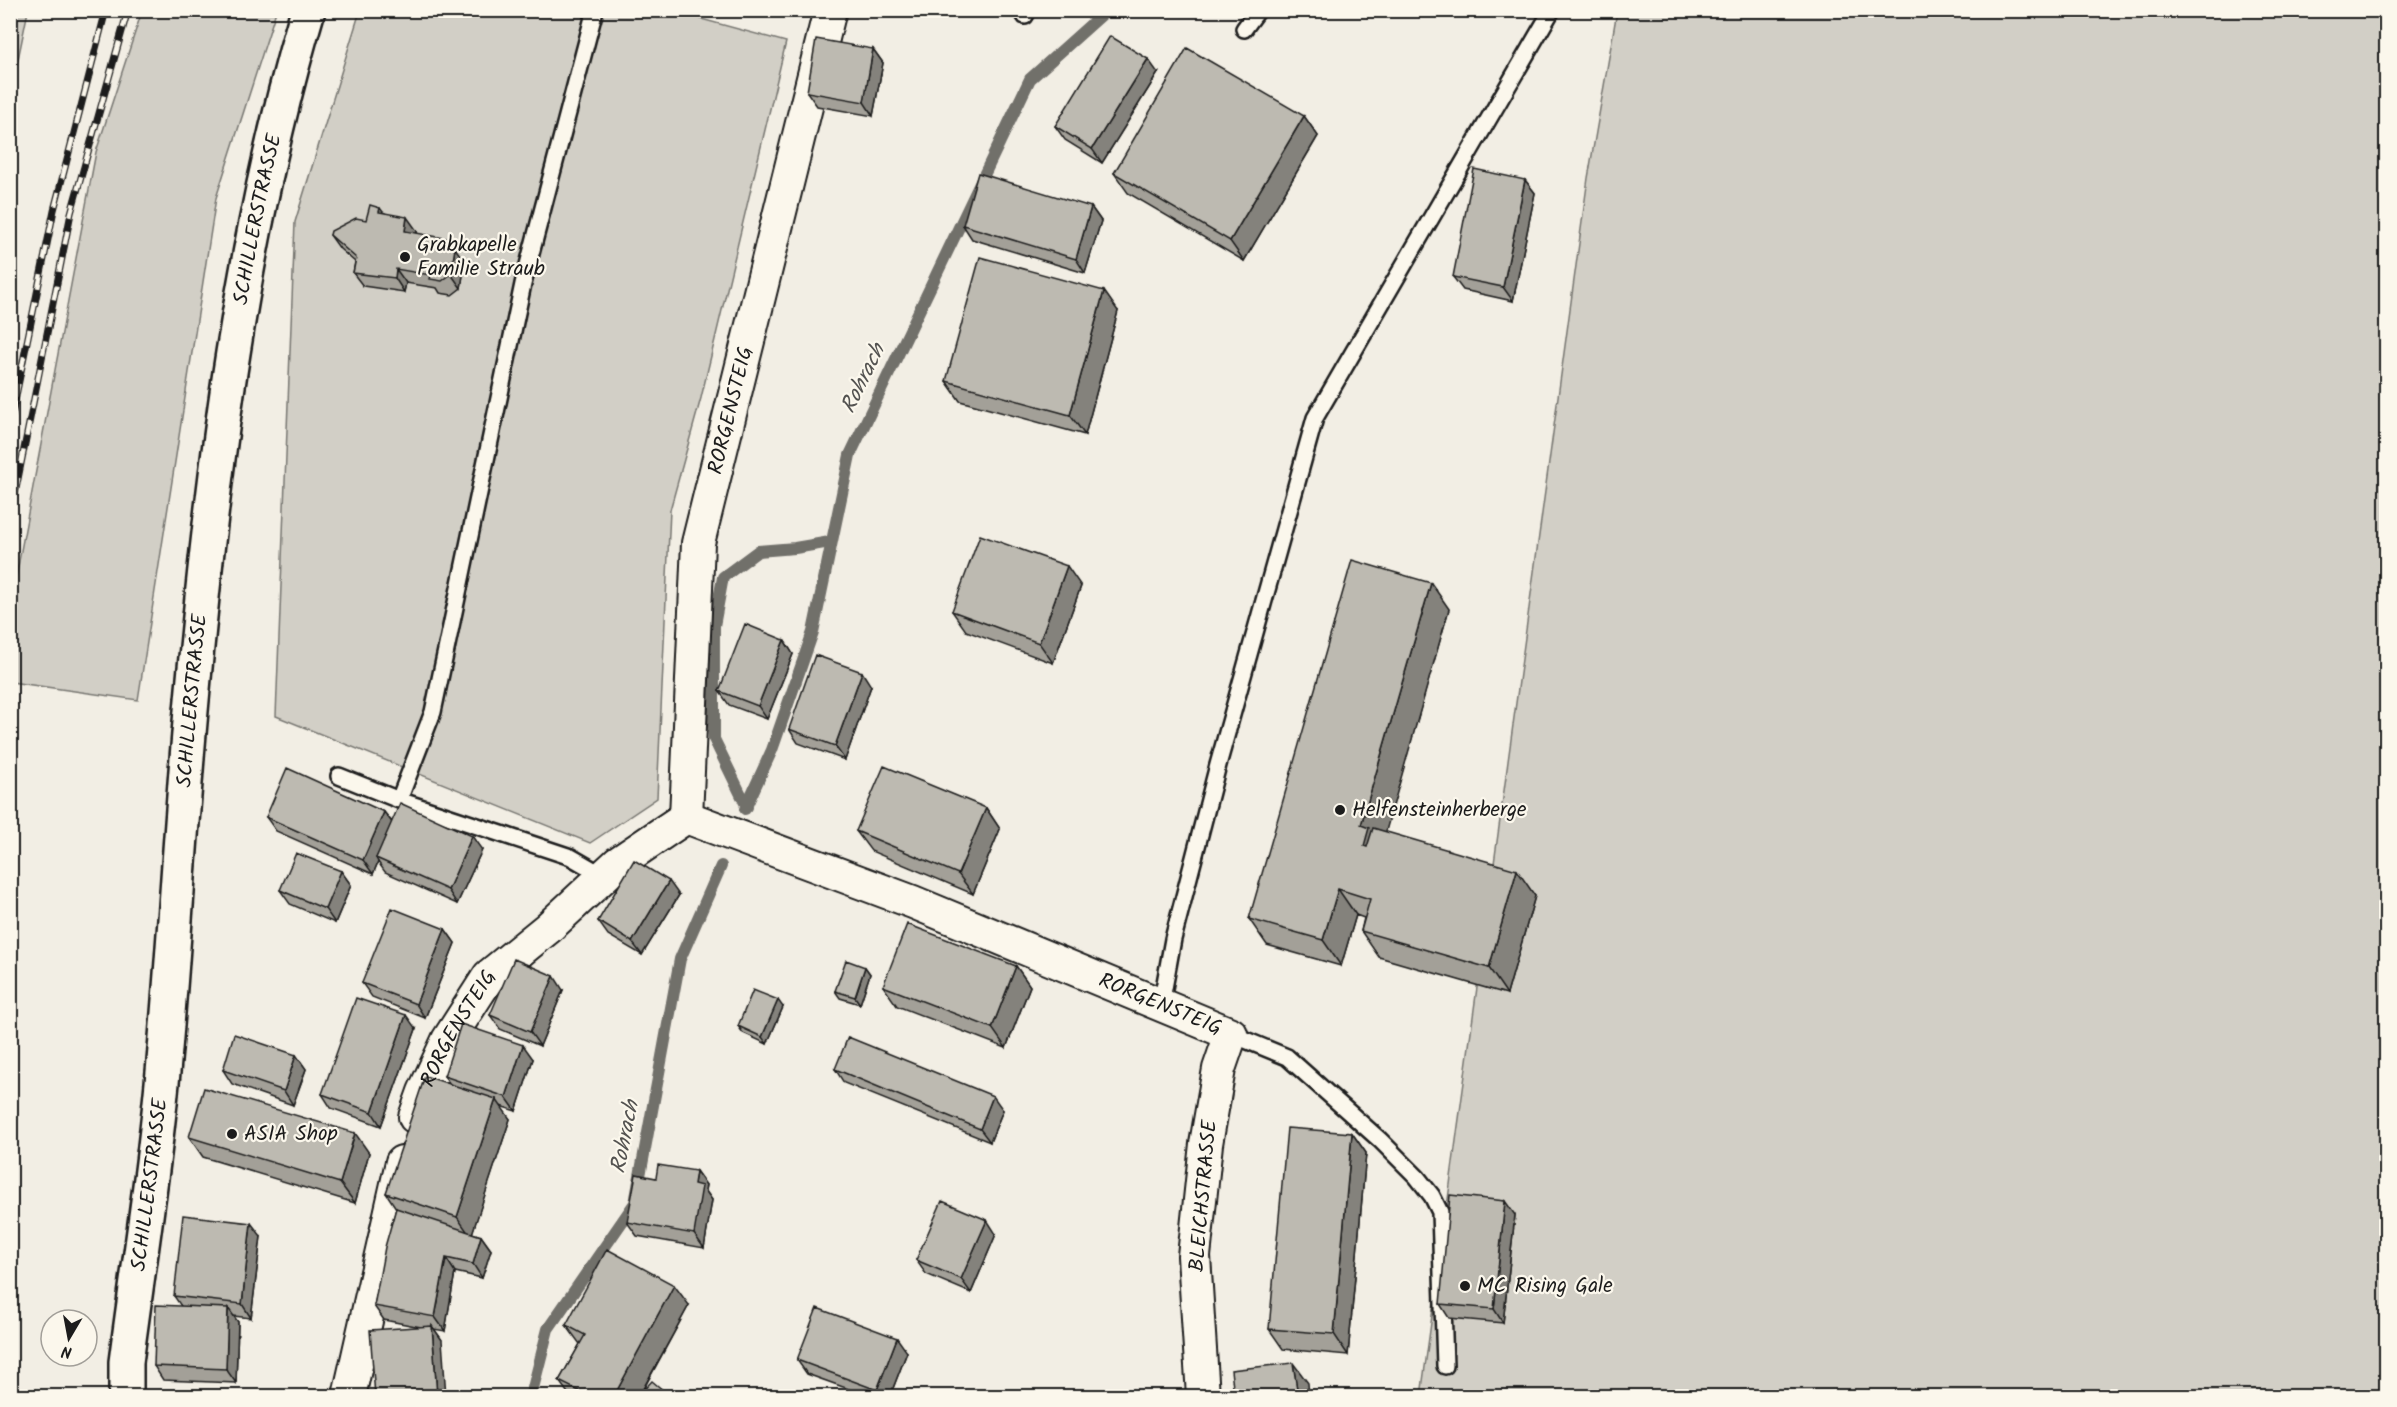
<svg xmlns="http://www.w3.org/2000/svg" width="2397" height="1407" font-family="Kalam,sans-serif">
	<rect width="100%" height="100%" fill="#f2eee4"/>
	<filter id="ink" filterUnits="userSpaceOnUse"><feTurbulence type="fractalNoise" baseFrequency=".0167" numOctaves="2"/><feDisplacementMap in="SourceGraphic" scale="12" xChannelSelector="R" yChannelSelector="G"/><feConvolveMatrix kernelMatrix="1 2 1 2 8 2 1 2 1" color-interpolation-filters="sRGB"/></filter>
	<g filter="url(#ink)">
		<path fill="#d2cfc6" stroke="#777671" stroke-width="1.5" d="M 11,10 L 28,11 L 11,93 L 10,11 Z
			M 142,11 L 276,11 L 216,198 L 138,700 L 11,682 L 10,609 L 96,152 Z
			M 360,11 L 672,11 L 786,42 L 701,398 L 670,510 L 657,798 L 590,843 L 276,716 L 295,222 Z
			M 1617,11 L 2386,11 L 2386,1396 L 1421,1396 L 1588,178 Z"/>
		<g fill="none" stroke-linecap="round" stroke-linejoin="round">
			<path stroke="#716f6b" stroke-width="12" d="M 747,807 L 714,739 L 714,626 L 723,577 L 758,551 L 795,548 L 830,542
				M 745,809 L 772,750 L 813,632 L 850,455 L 1030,79 L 1107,10
				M 531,1396 L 548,1329 L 635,1203 L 680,959 L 721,866"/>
			<g stroke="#1c1c1c" stroke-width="20">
				<path id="lane" d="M 1022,10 L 1025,16 L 1028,10
					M 1244,29 L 1258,10
					M 339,776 L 399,800 L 571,857 L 604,876
					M 399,800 L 433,712 L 523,284 L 595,10
					M 1161,1005 L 1173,939 L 1218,765 L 1315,418 L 1552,10
					M 1231,1034 L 1287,1057 L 1380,1140 L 1417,1177 L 1432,1196 L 1440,1212 L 1445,1366"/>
			</g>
			<g stroke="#1c1c1c" stroke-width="36">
				<g id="street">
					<path id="s1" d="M 686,817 L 913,902 L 1231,1034 L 1219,1069 L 1206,1144 L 1194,1256 L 1203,1396"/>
					<path id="s2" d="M 686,817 L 698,543 L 830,10"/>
					<path id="s3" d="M 415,1117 L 424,1092 L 448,1040 L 489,976 L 548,928 L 618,863 L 686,817"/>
					<path d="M 349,1396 L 402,1162"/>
				</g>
			</g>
			<g stroke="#1c1c1c" stroke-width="38">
				<g id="primary">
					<path id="s4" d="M 126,1396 L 126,1362 C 138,1270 153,1177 162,1083 C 174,956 180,828 192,700 C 213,470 242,232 308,10"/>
				</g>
			</g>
			<use href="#lane" stroke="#fbf7ec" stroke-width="15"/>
			<use href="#street" stroke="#fbf7ec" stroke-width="32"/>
			<use href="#primary" stroke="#fbf7ec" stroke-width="33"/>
			<g stroke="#1c1c1c" stroke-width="7">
				<path id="rail" d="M 10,425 L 54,210 L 106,10
					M 10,519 L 71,213 L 128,10"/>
			</g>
			<use href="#rail" stroke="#fbf7ec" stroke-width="4.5" stroke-dasharray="14" stroke-linecap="butt"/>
		</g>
		<path fill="#a3a098" stroke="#1c1c1c" stroke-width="1.5" d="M 873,49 L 883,63 L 873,116 L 817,106 L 807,92 Z
			M 1158,73 L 1102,163 L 1065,140 L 1055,126 Z
			M 1304,116 L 1318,136 L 1244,261 L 1128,193 L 1114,173 Z
			M 1525,180 L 1535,193 L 1513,301 L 1463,290 L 1453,277 Z
			M 1091,207 L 1101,221 L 1085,273 L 972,239 L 963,225 Z
			M 380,208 L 383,212 L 417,231 L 417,233 L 465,262 L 461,288 L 452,295 L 440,293 L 437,288 L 406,283 L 404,292 L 363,286 L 353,273 L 355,262 L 340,249 L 330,235 L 366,220 Z
			M 1118,311 L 1085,435 L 960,401 L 946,381 Z
			M 1081,586 L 1053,663 L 966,631 L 952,611 Z
			M 1449,609 L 1385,832 L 1535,896 L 1507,994 L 1379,957 L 1361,931 L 1364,918 L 1356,915 L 1341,966 L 1267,945 L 1249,919 Z
			M 784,640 L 793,654 L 767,719 L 729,705 L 719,691 Z
			M 871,686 L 845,760 L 798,743 L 789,729 Z
			M 986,808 L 1000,829 L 973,894 L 871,851 L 856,831 Z
			M 384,812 L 392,822 L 482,850 L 457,904 L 385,872 L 378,862 L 373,874 L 276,831 L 266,817 Z
			M 341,871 L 351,885 L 335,923 L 290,904 L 280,890 Z
			M 679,895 L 642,955 L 608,935 L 598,921 Z
			M 445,929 L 455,943 L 425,1018 L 372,997 L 362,983 Z
			M 1016,966 L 1030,986 L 1006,1048 L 897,1006 L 883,986 Z
			M 865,967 L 870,974 L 860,1004 L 840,998 L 835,991 Z
			M 563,990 L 540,1046 L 500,1029 L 490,1015 Z
			M 783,1007 L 767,1044 L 743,1033 L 738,1026 Z
			M 416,1029 L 381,1126 L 331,1108 L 322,1094 Z
			M 296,1055 L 306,1069 L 293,1105 L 232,1084 L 223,1070 Z
			M 533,1059 L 516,1111 L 500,1106 L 510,1119 L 472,1233 L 481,1236 L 491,1250 L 482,1278 L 455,1272 L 445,1331 L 434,1329 L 442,1340 L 421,1327 L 384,1320 L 374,1306 L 396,1208 L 386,1193 L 450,1084 L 444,1076 Z
			M 835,1069 L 1003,1110 L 990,1142 L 844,1083 Z
			M 1352,1133 L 1366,1153 L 1348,1355 L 1283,1349 L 1269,1329 Z
			M 189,1137 L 369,1153 L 355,1203 L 203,1157 Z
			M 696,1171 L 706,1185 L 705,1190 L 712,1200 L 704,1248 L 637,1236 L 627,1222 L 656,1178 Z
			M 1515,1215 L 1503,1323 L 1449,1318 L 1440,1304 Z
			M 996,1234 L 971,1293 L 926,1274 L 916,1260 Z
			M 261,1236 L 251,1318 L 233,1316 L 238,1322 L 236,1383 L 163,1380 L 154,1366 L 181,1306 L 174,1296 Z
			M 689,1305 L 642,1392 L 670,1396 L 570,1396 L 559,1381 L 580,1344 L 566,1325 Z
			M 907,1352 L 890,1396 L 868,1396 L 807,1374 L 797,1360 Z"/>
		<path fill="#84827c" stroke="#1c1c1c" stroke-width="1.5" d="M 873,49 L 883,63 L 873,116 L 864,102 Z
			M 1148,59 L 1158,73 L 1102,163 L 1092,149 Z
			M 1304,116 L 1318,136 L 1244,261 L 1230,241 Z
			M 1525,180 L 1535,193 L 1513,301 L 1503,287 Z
			M 1091,207 L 1101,221 L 1085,273 L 1076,259 Z
			M 407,217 L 417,231 L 414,245 L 405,231 Z
			M 455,248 L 465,262 L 461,288 L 451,274 Z
			M 396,269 L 406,283 L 404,292 L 395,278 Z
			M 1104,291 L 1118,311 L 1085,435 L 1070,415 Z
			M 1067,566 L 1081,586 L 1053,663 L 1039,643 Z
			M 1431,583 L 1449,609 L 1382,845 L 1388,854 L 1364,846 L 1361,825 Z
			M 784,640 L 793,654 L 767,719 L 758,706 Z
			M 862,672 L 871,686 L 845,760 L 835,746 Z
			M 986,808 L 1000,829 L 973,894 L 958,874 Z
			M 384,812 L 394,825 L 376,858 L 378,862 L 373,874 L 363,860 Z
			M 472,836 L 482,850 L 457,904 L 448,890 Z
			M 1517,870 L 1535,896 L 1507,994 L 1489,968 Z
			M 341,871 L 351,885 L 335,923 L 325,909 Z
			M 669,881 L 679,895 L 642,955 L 632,942 Z
			M 1338,889 L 1356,915 L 1341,966 L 1323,940 Z
			M 445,929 L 455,943 L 425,1018 L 416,1004 Z
			M 1016,966 L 1030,986 L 1006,1048 L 992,1028 Z
			M 865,967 L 870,974 L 860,1004 L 855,997 Z
			M 554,976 L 563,990 L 540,1046 L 530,1032 Z
			M 778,1000 L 783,1007 L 767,1044 L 762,1037 Z
			M 406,1015 L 416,1029 L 381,1126 L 372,1112 Z
			M 523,1045 L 533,1059 L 516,1111 L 506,1097 Z
			M 296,1055 L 306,1069 L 293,1105 L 284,1091 Z
			M 993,1096 L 1003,1110 L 990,1142 L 980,1129 Z
			M 496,1099 L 510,1119 L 471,1237 L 457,1217 Z
			M 355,1133 L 369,1153 L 355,1203 L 340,1183 Z
			M 1352,1133 L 1366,1153 L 1348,1355 L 1334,1334 Z
			M 696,1171 L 706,1185 L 705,1190 L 712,1200 L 704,1248 L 694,1234 L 694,1184 Z
			M 1505,1201 L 1515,1215 L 1503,1323 L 1494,1309 Z
			M 987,1220 L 996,1234 L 971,1293 L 961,1279 Z
			M 251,1223 L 261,1236 L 251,1318 L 242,1304 Z
			M 481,1236 L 491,1250 L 482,1278 L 473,1264 Z
			M 446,1258 L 455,1272 L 445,1331 L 435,1317 Z
			M 674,1285 L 689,1305 L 639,1396 L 614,1396 Z
			M 228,1308 L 238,1322 L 236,1383 L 226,1369 Z
			M 432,1326 L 442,1340 L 446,1396 L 437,1396 Z
			M 897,1338 L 907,1352 L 890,1396 L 882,1396 L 877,1390 Z
			M 1293,1363 L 1308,1383 L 1309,1396 L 1298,1396 Z"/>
		<path fill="#bdbab1" stroke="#1c1c1c" stroke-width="1.5" d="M 1110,36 L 1148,59 L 1092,149 L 1055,126 Z
			M 816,39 L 873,49 L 864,102 L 807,92 Z
			M 1187,48 L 1304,116 L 1230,241 L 1114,173 Z
			M 1474,169 L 1525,180 L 1503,287 L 1453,277 Z
			M 978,173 L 1091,207 L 1076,259 L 963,225 Z
			M 370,205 L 380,208 L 379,212 L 407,217 L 405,231 L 449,239 L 455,248 L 451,274 L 442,281 L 430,279 L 431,275 L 396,269 L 395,278 L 353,273 L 356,258 L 330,235 L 331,231 L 356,218 L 366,220 Z
			M 980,257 L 1104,291 L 1070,415 L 946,381 Z
			M 980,535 L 1067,566 L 1039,643 L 952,611 Z
			M 1352,560 L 1431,583 L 1361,825 L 1369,828 L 1364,846 L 1367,847 L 1373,828 L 1517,870 L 1489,968 L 1361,931 L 1370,899 L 1338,889 L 1323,940 L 1249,919 Z
			M 745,624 L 784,640 L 758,706 L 719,691 Z
			M 815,655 L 862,672 L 835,746 L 789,729 Z
			M 884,766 L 986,808 L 958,874 L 856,831 Z
			M 287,768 L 384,812 L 363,860 L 266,817 Z
			M 400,803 L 472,836 L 448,890 L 376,858 Z
			M 296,853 L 341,871 L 325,909 L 280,890 Z
			M 634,860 L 669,881 L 632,942 L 598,921 Z
			M 392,908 L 445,929 L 416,1004 L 362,983 Z
			M 907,924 L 1016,966 L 992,1028 L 883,986 Z
			M 514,959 L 554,976 L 530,1032 L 490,1015 Z
			M 846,960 L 865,967 L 855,997 L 835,991 Z
			M 753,990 L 778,1000 L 762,1037 L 738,1026 Z
			M 356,998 L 406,1015 L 372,1112 L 322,1094 Z
			M 461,1024 L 523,1045 L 506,1097 L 444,1076 Z
			M 234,1034 L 296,1055 L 284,1091 L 223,1070 Z
			M 848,1037 L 993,1096 L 980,1129 L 835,1069 Z
			M 425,1076 L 496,1099 L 457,1217 L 386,1193 Z
			M 204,1088 L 355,1133 L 340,1183 L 189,1137 Z
			M 1287,1128 L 1352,1133 L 1334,1334 L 1269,1329 Z
			M 658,1165 L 696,1171 L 694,1184 L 702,1186 L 694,1234 L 627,1222 L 636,1174 L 656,1178 Z
			M 1450,1195 L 1505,1201 L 1494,1309 L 1440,1304 Z
			M 942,1201 L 987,1220 L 961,1279 L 916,1260 Z
			M 396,1208 L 481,1236 L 473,1264 L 446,1258 L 435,1317 L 374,1306 L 385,1247 Z
			M 183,1215 L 251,1223 L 242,1304 L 174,1296 Z
			M 607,1249 L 674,1285 L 614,1396 L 589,1396 L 559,1381 L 585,1335 L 566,1325 Z
			M 156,1305 L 228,1308 L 226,1369 L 154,1366 Z
			M 817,1308 L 897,1338 L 877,1390 L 797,1360 Z
			M 432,1326 L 437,1396 L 375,1396 L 370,1330 Z
			M 1293,1363 L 1298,1396 L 1234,1396 L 1231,1370 Z
			M 652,1381 L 670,1396 L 638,1396 Z"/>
	</g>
	<g fill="#1c1c1c" stroke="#fbf7ec" stroke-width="2">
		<circle cx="405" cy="257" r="6"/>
		<circle cx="1340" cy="810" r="6"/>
		<circle cx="232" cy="1134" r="6"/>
		<circle cx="1465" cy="1286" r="6"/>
	</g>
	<g text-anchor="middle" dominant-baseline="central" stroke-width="4.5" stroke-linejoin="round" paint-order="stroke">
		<g font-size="21" fill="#1c1c1c" stroke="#fbf7ec">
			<text stroke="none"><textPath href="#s4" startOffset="1185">SCHILLERSTRASSE</textPath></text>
			<text stroke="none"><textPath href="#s2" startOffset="411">RORGENSTEIG</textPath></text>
			<text stroke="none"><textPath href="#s4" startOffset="699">SCHILLERSTRASSE</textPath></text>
			<text stroke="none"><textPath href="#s1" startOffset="510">RORGENSTEIG</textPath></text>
			<text stroke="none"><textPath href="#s3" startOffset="99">RORGENSTEIG</textPath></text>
			<text stroke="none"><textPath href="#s4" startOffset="213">SCHILLERSTRASSE</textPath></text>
			<text transform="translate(1204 1196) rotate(-85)">BLEICHSTRASSE</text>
		</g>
		<g font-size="21" fill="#1c1c1c" stroke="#fbf7ec" text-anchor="start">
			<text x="417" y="245">Grabkapelle<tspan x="417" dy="24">Familie Straub</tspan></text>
			<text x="1352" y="810">Helfensteinherberge</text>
			<text x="244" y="1134">ASIA Shop</text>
			<text x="1477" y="1286">MC Rising Gale</text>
		</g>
		<g font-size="22" font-style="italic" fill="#545351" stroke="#fbf7ec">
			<text transform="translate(864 379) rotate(-64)">Rohrach</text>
			<text transform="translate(626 1137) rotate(-79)">Rohrach</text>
		</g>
	</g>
	<rect width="2397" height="1407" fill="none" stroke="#fbf7ec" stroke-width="36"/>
	<rect x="18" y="18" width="2361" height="1371" fill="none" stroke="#1c1c1c" stroke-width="2" filter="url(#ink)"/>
	<g transform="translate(69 1338) rotate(190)"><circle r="28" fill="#fbf7ec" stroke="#a29f99" stroke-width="1.5"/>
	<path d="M0-4.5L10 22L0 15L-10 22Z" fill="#1c1c1c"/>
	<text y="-9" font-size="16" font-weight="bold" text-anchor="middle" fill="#1c1c1c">N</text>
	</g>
</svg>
